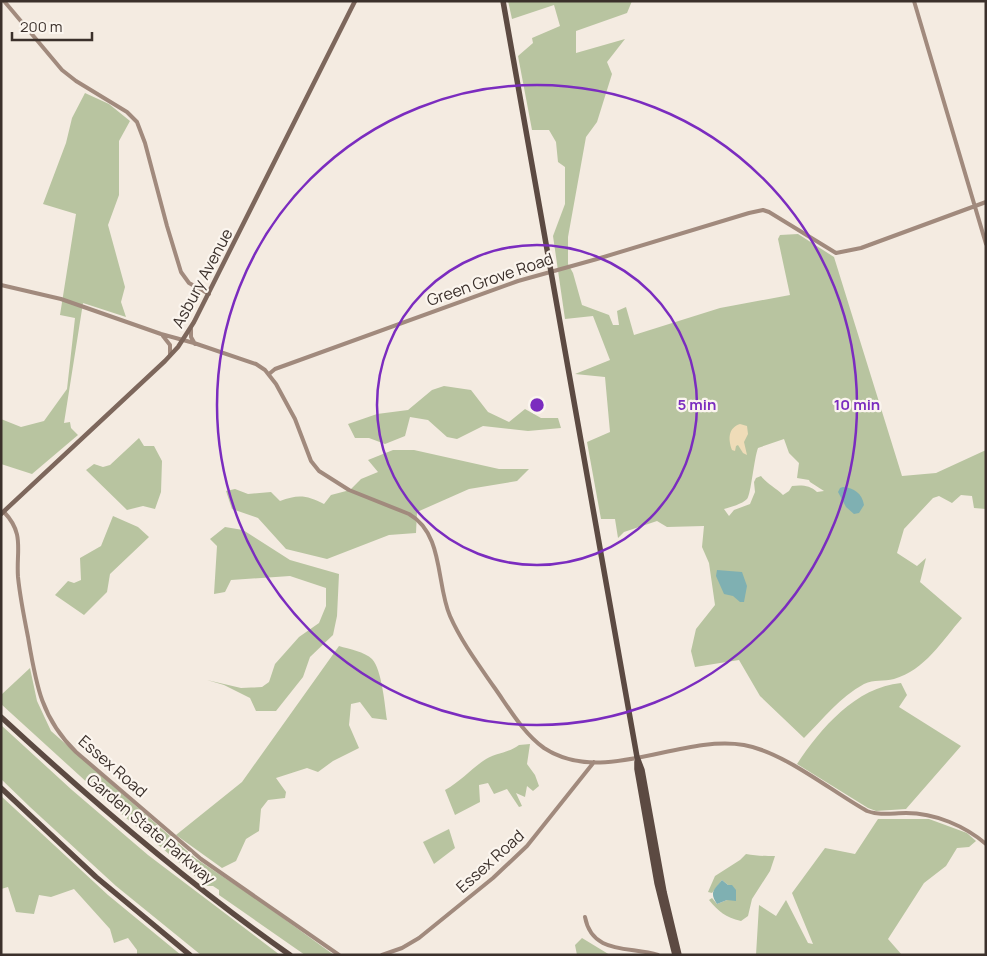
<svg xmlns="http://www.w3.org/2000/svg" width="987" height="956" font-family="Manrope,sans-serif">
	<rect width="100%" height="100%" fill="#f4ebe1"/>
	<path fill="#b8c4a0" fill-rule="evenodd" d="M 508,1 L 632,1 L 627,13 L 576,31 L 576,53 L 625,39 L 607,62 L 612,74 L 597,122 L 586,137 L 568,237 L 568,264 L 573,273 L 582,305 L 609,315 L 613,325 L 619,325 L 617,311 L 626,307 L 634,335 L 720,308 L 790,295 L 778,239 L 780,235 L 798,234 L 834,257 L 902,476 L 936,473 L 986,450 L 986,509 L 974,508 L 972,496 L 961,495 L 952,503 L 939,496 L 933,498 L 904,529 L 897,553 L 917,566 L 926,558 L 920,582 L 962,618 C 942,641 925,670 894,679 C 884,682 874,679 864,684 C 840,697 823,719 804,738 L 760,696 L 739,660 L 695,667 L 691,651 L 696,629 L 715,605 L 709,563 L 702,547 L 704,526 L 667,527 L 657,521 L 624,532 L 618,538 L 615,519 L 601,519 L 587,442 L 610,432 L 605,377 L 575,374 L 610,360 L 593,316 L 565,319 L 553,236 L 565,204 L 565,167 L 558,162 L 556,142 L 549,130 L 532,130 L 518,56 L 533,43 L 532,38 L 560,26 L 554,5 L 512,19 ZM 784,439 L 789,453 L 799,463 L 797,478 L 809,480 L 810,482 L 824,491 L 817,492 C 810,485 801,485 792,486 L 789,491 L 783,495 C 776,488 766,483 761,476 L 756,478 L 754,482 L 755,492 L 750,504 L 734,510 L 729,516 L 724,509 C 731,507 742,504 747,499 C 751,495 754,458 758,448 Z
		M 85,93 L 109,104 L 130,121 L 119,141 L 119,195 L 108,225 L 125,287 L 121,302 L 126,317 L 83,303 L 64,423 L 70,422 L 71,428 L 78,435 L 32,474 L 1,464 L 1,419 L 21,427 L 44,421 L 67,389 L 75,318 L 60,315 L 76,214 L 43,204 L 66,143 L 72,118 Z
		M 444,386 L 471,390 L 488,412 L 509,422 L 525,409 L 541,418 L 558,418 L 561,428 L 528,431 L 483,426 L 457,439 L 447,437 L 428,420 L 410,417 L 405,436 L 385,444 L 369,438 L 355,438 L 348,424 L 377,414 L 408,410 L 432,390 Z
		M 139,438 L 144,446 L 154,446 L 162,461 L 161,492 L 155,509 L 143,506 L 127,510 L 86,470 L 94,464 L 103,467 L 110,465 Z
		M 393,450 L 414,450 L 499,469 L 529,469 L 517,481 L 469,489 L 417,512 L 416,533 L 389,535 L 327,559 L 286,549 L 258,518 L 232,509 L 226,491 L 235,489 L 248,494 L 271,492 L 280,501 C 298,494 307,495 324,504 L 331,495 L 350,490 L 361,479 L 378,472 L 368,460 Z
		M 113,516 L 138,527 L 149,537 L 110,574 L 107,592 L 84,615 L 55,595 L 68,581 L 74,583 L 81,580 L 80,558 L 101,546 Z
		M 225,527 L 243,530 L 290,560 L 339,574 L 337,616 L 333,635 L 310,657 L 303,677 L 276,711 L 256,711 L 250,698 L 224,685 L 207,680 L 241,688 L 262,687 L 269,682 L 275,664 L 299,637 L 319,623 L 326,606 L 326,588 L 290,576 L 231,580 L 225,592 L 214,594 L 217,546 L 210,539 Z
		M 339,646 C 349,649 365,652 372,659 C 382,669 385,707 387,720 L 372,718 L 360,702 L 351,704 L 349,725 L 359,748 L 333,761 L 318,772 L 307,768 L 276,778 L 286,792 L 285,798 L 268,800 L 261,809 L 259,831 L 246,839 L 236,861 L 222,868 L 176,835 L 242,782 Z
		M 30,668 L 37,701 L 51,731 L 195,858 L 258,900 L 334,955 L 305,955 L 219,895 L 219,890 L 213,886 L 207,886 L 125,817 L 1,704 L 1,695 Z
		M 901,683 L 907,695 L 899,707 L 961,746 L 906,809 L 876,811 L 868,808 L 797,764 C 821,728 856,687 901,683 Z
		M 1,725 L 72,790 L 148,855 L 280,955 L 201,955 L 116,886 L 30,807 L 1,779 Z
		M 519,745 L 530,744 L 527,764 L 535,775 L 539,786 L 533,791 L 527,786 L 525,797 L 516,793 L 522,806 L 519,807 L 507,789 L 494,794 L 488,783 L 479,785 L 480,802 L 455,815 L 445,790 C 460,782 470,770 483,761 C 494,753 509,753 519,745 Z
		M 1,796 L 108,895 L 181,955 L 137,955 L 137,950 L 128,938 L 114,943 L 110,929 L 74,889 L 51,897 L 39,895 L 34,914 L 16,912 L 8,887 L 1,889 Z
		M 878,819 L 929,819 L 967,833 L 976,841 L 969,847 L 957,848 L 946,866 L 924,883 L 888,939 L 902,955 L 756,955 L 759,905 L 776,916 L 786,900 L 808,943 L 813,944 L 792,893 L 825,848 L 855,854 Z
		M 449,829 L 455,848 L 434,864 L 423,842 Z
		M 746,854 C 756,856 764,856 775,856 L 770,871 L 752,899 L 748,916 L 741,921 C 725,917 719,912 709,900 L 712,898 L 717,904 L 727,900 L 728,885 L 722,880 L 712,893 L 708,892 L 715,876 L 740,860 Z
		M 582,938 L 610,955 L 577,955 L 575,945 Z"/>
	<path fill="#efdcb8" d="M 740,424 L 747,426 L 748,434 L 744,442 L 747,455 L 743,453 L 738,445 L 736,446 L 735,451 L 732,450 C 728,439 728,428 740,424 Z"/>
	<path fill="#7fb0b2" d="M 843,487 C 854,488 862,493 864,505 L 859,513 L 854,514 L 846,507 L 838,492 L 840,488 Z
		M 717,570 L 742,572 L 747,586 L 744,602 L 740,602 L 733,596 L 724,594 L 716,576 Z
		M 722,880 L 728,885 L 732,885 L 736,890 L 736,901 L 727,900 L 717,904 C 709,892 714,890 722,880 Z"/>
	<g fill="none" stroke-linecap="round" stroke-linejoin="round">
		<path stroke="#a18a7d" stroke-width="4" d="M 4,1 L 62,70 L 76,81 L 127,112 L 137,122 L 145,143 L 167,226 L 181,272 L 189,283 L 209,294
			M 914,1 L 986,244
			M 1,285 L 61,299 L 161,334 L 194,343 L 256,364 L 265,370 L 276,384 L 295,419 L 311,461 L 319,471 L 349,490 L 409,514 C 444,534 436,584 450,616 C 461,641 478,664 494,687 C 509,708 523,733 544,748 C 603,787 680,734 744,745 C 784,752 831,791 867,811 C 880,816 893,813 906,813 C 935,813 965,826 986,844
			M 191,329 L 191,337 L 195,344
			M 163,336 L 170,345 L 170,355
			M 269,374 L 275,369 L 518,281 L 597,259 L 749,213 L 763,210 L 769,212 L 836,253 L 861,248 L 986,202
			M 4,512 C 25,534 16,550 18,577 C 20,597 24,617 28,637 C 36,684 41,718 76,752 L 201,859 L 339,955
			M 585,917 C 592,955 630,946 658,955
			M 382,955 L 402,948 L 419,938 L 493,878 L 527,846 L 594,762"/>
		<path stroke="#7d675c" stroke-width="4.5" d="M 1,514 L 165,361 L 178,347 L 194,322 L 355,1"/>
		<path stroke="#5c4a42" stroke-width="5.5" d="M 503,1 L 637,757 L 642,770 L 664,892 L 679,955
			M 1,717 C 93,802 187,883 290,955
			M 637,762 L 637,769 L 657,883 L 675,955
			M 1,788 L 96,877 L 190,955"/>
	</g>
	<g fill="none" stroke="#7b2cbf" stroke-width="2.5">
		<circle cx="537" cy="405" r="160"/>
		<circle cx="537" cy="405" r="320"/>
	</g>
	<g text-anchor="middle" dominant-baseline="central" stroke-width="4.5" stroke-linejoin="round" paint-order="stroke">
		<g font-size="16" fill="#3b302b" stroke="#fbf5ee">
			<text transform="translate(202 278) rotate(-62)">Asbury Avenue</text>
			<text transform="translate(490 279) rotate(-19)">Green Grove Road</text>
			<text transform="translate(113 766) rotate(41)">Essex Road</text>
			<text transform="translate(151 829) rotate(40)">Garden State Parkway</text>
			<text transform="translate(490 861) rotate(-42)">Essex Road</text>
		</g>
	</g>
	<circle cx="537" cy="405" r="8" fill="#7b2cbf" stroke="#fbf5ee" stroke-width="2.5"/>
	<g font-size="15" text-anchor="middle" font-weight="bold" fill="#7b2cbf" stroke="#fbf5ee" stroke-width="4.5" stroke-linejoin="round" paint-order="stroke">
		<text x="697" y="410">5 min</text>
		<text x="857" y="410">10 min</text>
	</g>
	<rect width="987" height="956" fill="none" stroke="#3b302b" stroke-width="5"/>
	<path d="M12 32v8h80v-8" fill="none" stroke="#3b302b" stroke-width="2.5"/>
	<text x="20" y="32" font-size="15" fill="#3b302b" stroke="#fbf5ee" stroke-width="4" paint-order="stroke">200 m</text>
</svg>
